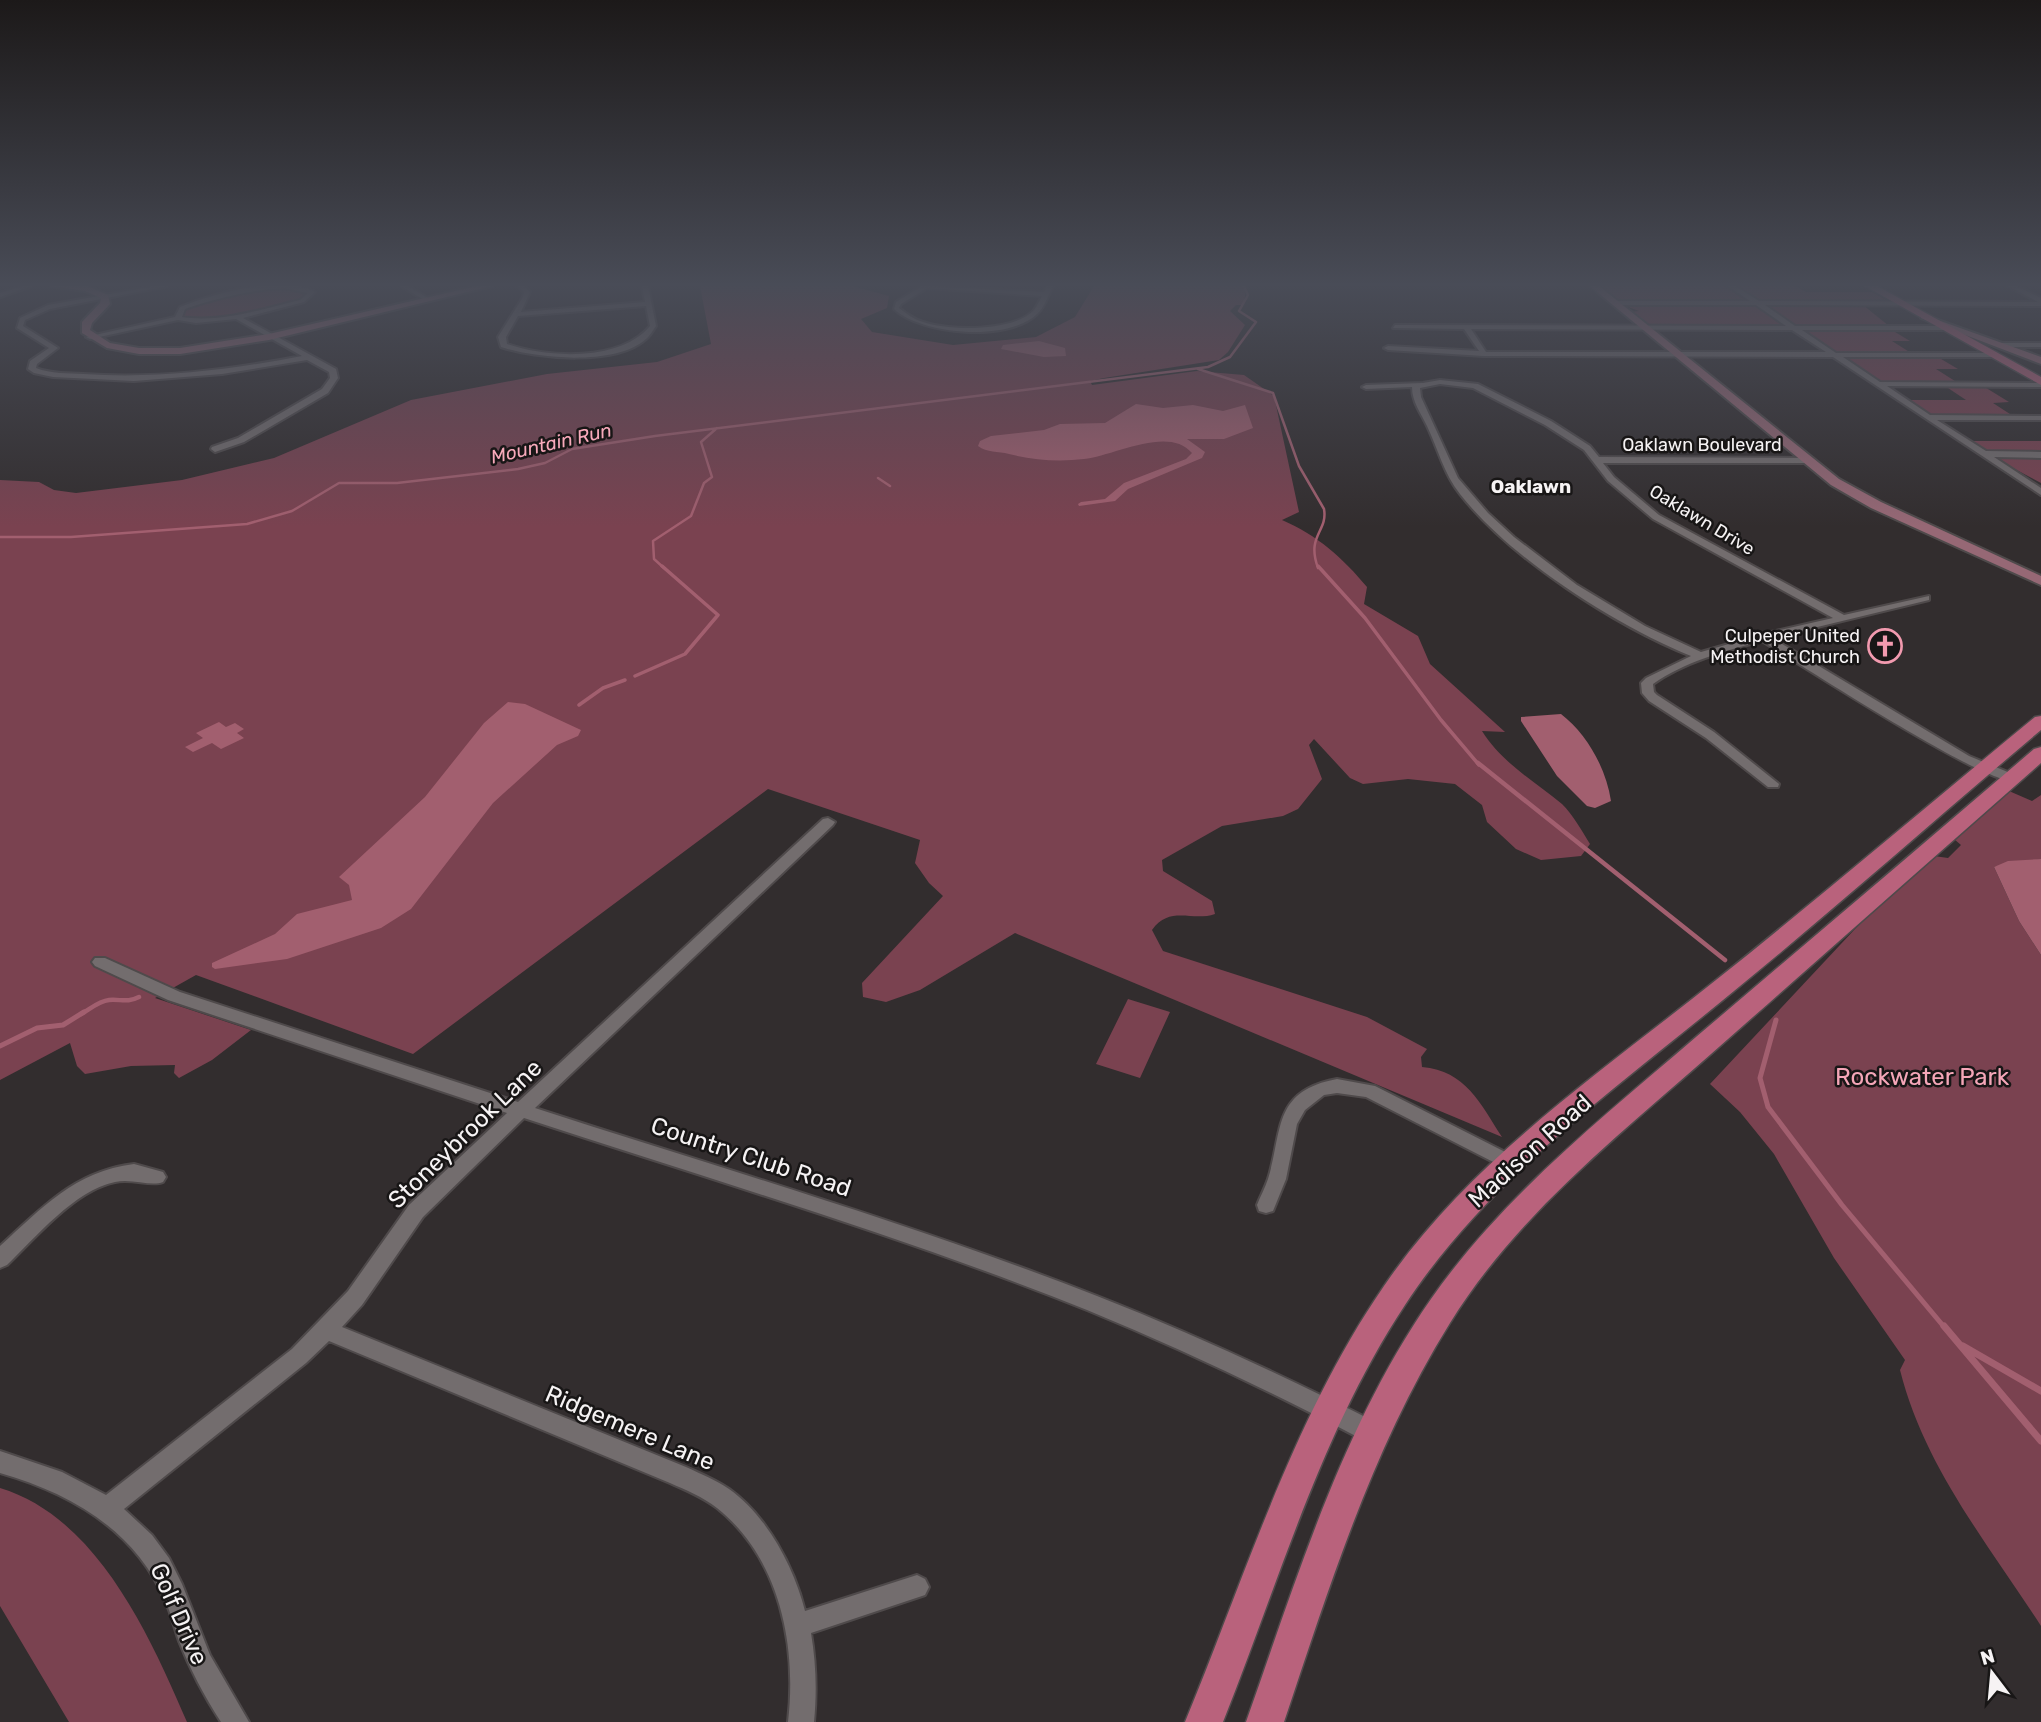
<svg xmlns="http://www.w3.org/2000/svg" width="2041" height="1722" viewBox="0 0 2041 1722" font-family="Rubik,sans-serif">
<rect width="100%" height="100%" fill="#322d2e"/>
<path fill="#7a4250" d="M283,286L312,292L302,301L213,321L178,318L182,308L222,296Z
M700,286H852L889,296L887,308L861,319L872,332L953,345L1036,337L1075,317L1094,286H1246L1244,305H1236L1230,311L1245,325L1228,352L1219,360L1104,378L1090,381L1092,385L1197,371L1244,375L1274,396L1299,512L1282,520C1317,535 1343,558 1367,587L1364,604L1418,636L1430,664L1505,732L1482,731C1502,763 1534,781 1562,804C1573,815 1582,831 1590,844L1581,856L1541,860L1516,849L1487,822L1482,805L1455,784L1408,779L1363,784L1350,778L1314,739L1309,745L1322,779L1298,809L1283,816L1222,826L1162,860L1163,871L1212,901L1215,914C1192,922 1170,905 1152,930L1163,951L1367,1017L1427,1049L1421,1057L1422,1067C1466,1071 1480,1103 1502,1137L1015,933L920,990L886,1002L863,997L862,983L943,896L929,883L915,863L920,840L768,789L413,1054L196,975L155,998L251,1030L212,1060L179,1078L174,1073L175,1065L131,1066L85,1074L77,1066L70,1043L0,1080V480L39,482L54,490L76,493L182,480L274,458L411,400L547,374L657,362L711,344Z
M1599,286H1724L1748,302H1620Z
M1735,286H1795L1806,292H1872L1890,302L1760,299V303Z
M1634,304L1644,307L1641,304H1752L1784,326L1647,325L1631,312L1639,311L1623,305Z
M1764,305H1863L1889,326H1795Z
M1799,329H1890L1910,341H1892L1911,353H1835Z
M1837,355L1936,356L1958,369H1936L1958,383L1878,382Z
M1945,386H1983L2009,402L1993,403L2013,416H1928L1904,400H1966Z
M1965,441H2041V453H1983Z
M2041,457V483L1994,458Z
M2009,791L2032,801L2041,795V859L1994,867L2019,921L2041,955V1626C1988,1544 1924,1466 1900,1370L1905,1360L1834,1258L1774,1154L1740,1112L1710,1084L1869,914L1934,856L1948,858L1961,845L1954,839Z
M1128,999L1170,1012L1140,1078L1096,1064Z
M0,1488C97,1517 150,1636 187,1722H69L0,1606Z"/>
<path fill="#a25f6f" d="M1039,341L1065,348L1066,356L1044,357L1001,349L1003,345Z
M1136,404L1163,408L1193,405L1223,411L1245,405L1253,428L1224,439H1187L1205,452L1202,458L1128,489L1115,501L1079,506L1078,504L1081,502L1105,499L1124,483L1186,459L1192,453C1169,425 1113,456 1084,459C1058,462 1033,460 1009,454C998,451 987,453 978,446L980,441L991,436L1044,430L1060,424L1105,423Z
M508,702L525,704L581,730L578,736L557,745L493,803L411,909L381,928L287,959L215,969L212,967V963L275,934L297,914L352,900L349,885L339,877L425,797L484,723Z
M1561,714C1587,734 1606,768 1611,801L1595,808L1587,806L1557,776L1521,721V717Z
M219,722L226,727L235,723L244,729L237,733L244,738L221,749L212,743L193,752L185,747L203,738L196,733Z
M2041,859V955L2019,921L1994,867L2008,861Z"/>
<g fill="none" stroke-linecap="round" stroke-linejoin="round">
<path stroke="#a25f6f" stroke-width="2.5" d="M1198,369L1273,393L1299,466L1324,509C1328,532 1306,535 1318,568
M878,478L890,486
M0,537H71L247,524L292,511L339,483H397L518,469L545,463L572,449L655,436L1208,367L1230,357L1256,322L1239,311L1248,295L1244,286
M664,568L654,559L653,541L691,516L704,483L712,477L701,442L717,428"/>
<path stroke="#a25f6f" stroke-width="3.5" d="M1318,566L1365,618L1441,720L1479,765
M635,676L685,654L718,615L662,566
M579,705L603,688L625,680"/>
<path stroke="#a25f6f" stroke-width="4.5" d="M1478,763L1725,960
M81,1014C90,1009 99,1001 109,1000C121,999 127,1003 139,997"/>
<path stroke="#a25f6f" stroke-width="5" d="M1776,1020L1760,1078L1768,1107L1842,1205L1945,1328
M0,1046L37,1028L63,1025L84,1012"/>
<path stroke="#a25f6f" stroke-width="7" d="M1944,1326L2041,1441
M1963,1346L2041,1391"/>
<g stroke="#4f4a4b" stroke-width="4">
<path id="street" d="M23,286H32L0,297V293Z
M155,286H168L50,309L25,320L23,326L58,348L37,364L36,368C51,374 68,373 83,374C157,379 229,370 302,356L236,319L196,323L178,320L90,339L86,337L175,317L180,307C213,294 283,273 315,292L304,302L243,318L336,369L338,378L328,393L244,442L215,452L211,449L212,447L238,438L322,389L330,378L329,372L307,360L222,374L134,381L53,377L34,373L28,369L30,361L49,348L17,328L20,318L48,305ZM284,288L308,293L300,300C262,309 221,323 182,317L185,309C217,298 250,290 284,288Z
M401,286H408L431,300L426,301Z
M517,286H524L530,292L521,312L645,302L642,286H648L656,326C653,330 650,336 646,339C616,366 537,359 501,347L498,337L523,297L524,292ZM646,306L650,326C620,362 547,358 507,344L506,337L518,316Z
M922,286L1044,292L1047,286H1053C1048,295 1045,307 1037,314C1008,342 922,335 894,309L896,302ZM927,288L1042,296C1040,300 1037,306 1034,310C1014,332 948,331 923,322C913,319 907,314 899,308L901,304Z
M1728,286H1735L1759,301L2038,302L2008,286H2016L2041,298V306L1765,305L1795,326H1945L1948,328L1945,330H1802L1836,353H1994L1998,355L1994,357H1843L1880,382L2041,383V387L1887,386L1930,415L2041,416V420H1937L1986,451L2041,452V458L1994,457L2041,488V495L1833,357L1484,356L1388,350L1384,348L1388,346L1479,351L1464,329L1393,328L1395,325L1786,326L1756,305H1615L1612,303L1615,301H1750ZM1471,329L1792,330L1826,352H1486Z
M2002,343H2041V347H1999Z
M1440,380L1478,384L1551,421L1590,446L1599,457L1809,458L1810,460L1806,463H1603L1614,477L1659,515L1844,615L1929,596V600L1772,638L1969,756L2015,775L2016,778L2015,781C1987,786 1798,663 1762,641C1725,651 1684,662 1653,684L1654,692L1657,695L1714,732L1779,784L1778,787H1768L1706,738L1649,701L1642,693L1641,683L1646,678L1691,656C1616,626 1510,558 1460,494C1444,474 1438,449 1427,426C1421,413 1412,402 1412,387L1366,389L1362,387L1366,385L1423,383ZM1440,384L1473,388L1545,425L1584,450L1608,481L1653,519L1833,618L1767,633L1701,652L1645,626L1577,585L1514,537L1488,513L1458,478L1421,397L1420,388Z
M828,818L835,822L833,825L535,1108C723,1169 913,1224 1097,1296C1194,1334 1288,1378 1381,1425L1384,1433L1381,1441L1373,1444L1365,1441C1274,1393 1182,1349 1087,1310C903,1236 712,1180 524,1118L423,1217L362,1305L342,1327L686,1467C701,1474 716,1480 729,1489C767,1516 794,1567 805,1611L917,1575L925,1579L929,1587L925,1595L811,1633C816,1663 817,1691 814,1722H788C797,1646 780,1558 717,1508C703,1497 686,1490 670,1483L329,1341L306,1363L124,1509L152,1535L169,1558L182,1584L210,1655L249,1722H221C204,1696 190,1669 179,1641C174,1627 171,1613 165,1600C135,1530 70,1493 0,1473V1451L62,1472L106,1495L292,1349L348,1291L409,1205L507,1113L168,1000L95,966L92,962L95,958H105L180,992L518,1102L823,819Z
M1337,1079L1375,1086L1519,1159L1522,1164L1519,1169L1513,1172L1507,1169L1366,1097L1337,1093L1324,1095L1305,1110L1297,1124L1286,1179L1273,1211L1266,1213L1259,1211L1257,1205C1260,1197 1265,1188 1268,1179C1283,1131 1272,1091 1337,1079Z
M134,1164L163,1172L166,1177L163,1182C151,1187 132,1178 115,1182C75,1190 35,1238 7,1265L0,1268V1246C42,1208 75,1171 134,1164Z"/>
</g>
<g stroke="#4f4a4b" stroke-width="4">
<path id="secondary" d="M51,286H87L108,295L110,304L92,323L90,330L110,343L139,348H180L269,334L477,286H492L269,340L180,354H139L107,348L82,333V322L100,303L101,298L85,291Z
M1590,286H1599L1839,479L1881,502L2041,576V585L1871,508L1831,485Z
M1921,314L2041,357V364L1921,318Z"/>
</g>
<g stroke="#4f4a4b" stroke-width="3">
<path id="primary" d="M1865,286H1877L2041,377V385Z
M2041,716V730C1938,817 1838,906 1734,991C1618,1087 1488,1178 1405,1305C1321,1432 1279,1582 1223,1722H1185C1246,1575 1293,1418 1384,1286C1469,1161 1600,1073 1716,980C1824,894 1928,805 2035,717Z
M2041,747V763C1931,860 1821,957 1711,1054C1618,1136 1516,1216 1450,1323C1373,1446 1330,1585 1284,1722H1246C1297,1578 1343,1425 1431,1299C1503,1196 1602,1118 1696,1037C1809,941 1922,845 2034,749Z"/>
</g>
<use href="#street" fill="#736d6e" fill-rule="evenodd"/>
<use href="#secondary" fill="#966875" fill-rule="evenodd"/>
<use href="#primary" fill="#b9627c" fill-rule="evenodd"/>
</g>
<linearGradient id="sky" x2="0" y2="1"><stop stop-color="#1c1919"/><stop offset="0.54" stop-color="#494c57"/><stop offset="1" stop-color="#494c57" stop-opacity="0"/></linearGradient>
<rect width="2041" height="527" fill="url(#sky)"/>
<defs>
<g id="church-ring" transform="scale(1.75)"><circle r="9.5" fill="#181616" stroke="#f29aaf" stroke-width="1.5"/><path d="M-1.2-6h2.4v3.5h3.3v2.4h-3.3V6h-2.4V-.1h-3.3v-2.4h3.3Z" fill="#f29aaf"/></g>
</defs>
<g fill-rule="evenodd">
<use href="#church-ring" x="1885" y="646"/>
</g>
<g text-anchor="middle" stroke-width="5" stroke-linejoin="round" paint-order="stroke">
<g font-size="18" fill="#f6f3f4" stroke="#181616">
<text x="1702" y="451">Oaklawn Boulevard</text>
<text transform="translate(1702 520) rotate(31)" y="6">Oaklawn Drive</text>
</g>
<g font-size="18" fill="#f6f3f4" stroke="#181616" text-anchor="end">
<text x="1860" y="642">Culpeper United<tspan x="1860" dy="21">Methodist Church</tspan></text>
</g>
<g font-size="19" font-style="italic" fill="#f7a9ba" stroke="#181616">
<text transform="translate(551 443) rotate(-13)" y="7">Mountain Run</text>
</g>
<g font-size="19" font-weight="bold" fill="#f6f3f4" stroke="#181616">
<text x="1531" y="493">Oaklawn</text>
</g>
<g font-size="24" fill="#f5a6b8" stroke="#181616">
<text x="1922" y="1085">Rockwater Park</text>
</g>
<g font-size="24" fill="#f6f3f4" stroke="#181616">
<text transform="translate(465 1134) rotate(-44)" y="8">Stoneybrook Lane</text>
<text transform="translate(1530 1151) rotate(-42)" y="8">Madison Road</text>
<text transform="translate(751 1157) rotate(18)" y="8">Country Club Road</text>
<text transform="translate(630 1428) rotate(23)" y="8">Ridgemere Lane</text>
<text transform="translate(179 1614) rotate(66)" y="8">Golf Drive</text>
</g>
</g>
<g transform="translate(1992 1673) rotate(344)" stroke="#181616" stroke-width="5" paint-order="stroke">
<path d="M0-5L12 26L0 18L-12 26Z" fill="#f6f3f4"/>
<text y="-10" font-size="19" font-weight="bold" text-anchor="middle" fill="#f6f3f4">N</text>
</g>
</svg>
